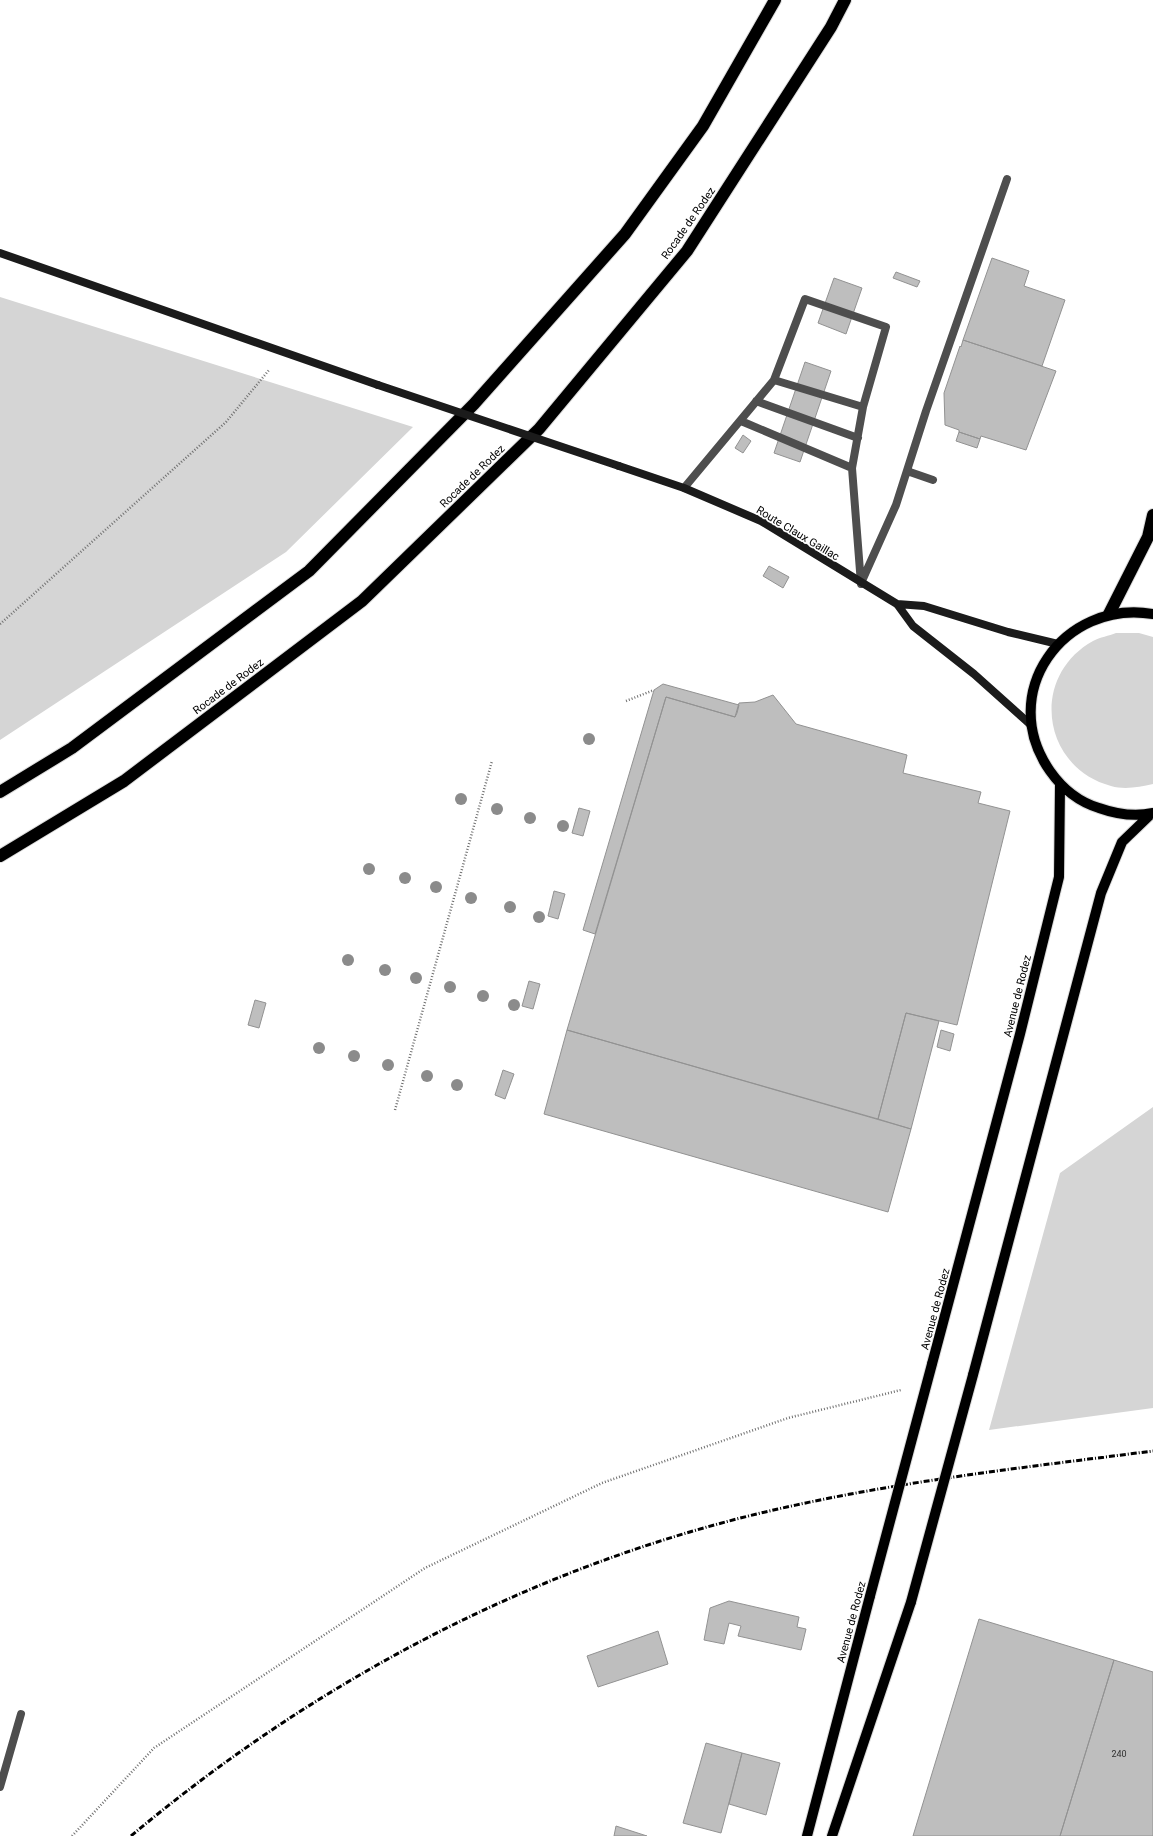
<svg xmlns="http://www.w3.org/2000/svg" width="1153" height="1836" viewBox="0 0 1153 1836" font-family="Roboto,sans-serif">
<rect width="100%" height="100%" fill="#fff"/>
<path fill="#d5d5d5" d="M0,297L413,427L286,552L0,740Z
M1116,633H1139L1153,637V784C1139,787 1125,790 1111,786C1041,767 1030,676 1093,641C1100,637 1109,636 1116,633Z
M1153,1107V1408L989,1430L1060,1173Z"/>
<path fill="#bebebe" stroke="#929292" d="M992,258L1029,271L1024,286L1065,300L1042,366L963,340Z
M896,272L920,281L917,287L893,278Z
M834,278L862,288L846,334L818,323Z
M963,340L1056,371L1026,450L981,436L980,439L959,432V430L945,425L944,393L960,346L961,347Z
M805,362L831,371L800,462L774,453Z
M959,432L980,439L977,448L956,441Z
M743,435L751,441L743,453L735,448Z
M769,566L789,577L783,588L763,576Z
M663,684L739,705L737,713L735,717L666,697L595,934L583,930L654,690Z
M773,695L796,724L907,755L903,773L981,792L978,803L1010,811L957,1025L906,1013L878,1119L567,1030L666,697L735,717L739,703L755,702Z
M579,808L590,811L583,836L572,833Z
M554,891L565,894L558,919L548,916Z
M529,981L540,984L533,1009L522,1006Z
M255,1000L266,1003L259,1028L248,1025Z
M906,1013L939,1021L911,1129L878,1119Z
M567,1030L911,1129L888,1212L544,1114Z
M941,1030L954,1034L950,1051L937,1047Z
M503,1070L514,1074L505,1099L495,1095Z
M729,1601L799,1617L797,1627L806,1629L801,1650L738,1636L741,1626L729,1623L724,1644L704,1640L710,1608Z
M979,1619L1114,1660L1060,1836H913Z
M658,1631L668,1664L598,1687L587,1656Z
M1114,1660L1153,1672V1836H1060Z
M706,1743L742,1753L721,1833L683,1823Z
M742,1753L780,1763L766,1815L729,1804Z
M616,1826L647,1836H614Z"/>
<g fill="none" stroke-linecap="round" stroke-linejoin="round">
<g stroke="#dbdbdb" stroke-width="12">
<path id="primary" d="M1153,614C1063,599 996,694 1050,771C1062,788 1079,802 1099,808C1116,814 1135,817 1153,813
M932,1364L1020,1034L1059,877L1060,785
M973,1375L1101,893L1122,842L1151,814
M807,1836L870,1596
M832,1836L911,1602"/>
</g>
<g stroke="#dbdbdb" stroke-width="14">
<path id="highway" d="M1109,614L1148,537L1153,515
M0,792L72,748L309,571L474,404L625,234L703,126L775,0
M0,856L124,781L362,601L539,429L687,251L831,27L845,0"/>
</g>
<path stroke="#707070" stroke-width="2.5" stroke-dasharray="1 2" stroke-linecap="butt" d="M0,624L226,422L269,370
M626,701L654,690
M395,1110L492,761
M72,1836L154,1748L425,1568L602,1483L788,1418L901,1390"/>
<path stroke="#4e4e4e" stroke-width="8" d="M774,380L805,299L886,327L863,407L852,468L861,584
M756,401L858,438
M741,421L852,468
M907,471L933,480
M684,488L774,380L863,407
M861,583L896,505L926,411L1007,179
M0,1787L21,1714"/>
<path stroke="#1b1b1b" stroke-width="8" d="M0,253L378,385
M619,466L684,488L761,521L897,604L913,626L974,674L1031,725
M897,604L924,606L1008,632L1058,644"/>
<use href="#primary" stroke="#000" stroke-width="10"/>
<use href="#highway" stroke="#000" stroke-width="12"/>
<path stroke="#000" stroke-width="3" stroke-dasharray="6 2 1 2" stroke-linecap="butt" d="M131,1836C318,1679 539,1563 778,1509C901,1481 1027,1467 1153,1451"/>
<g stroke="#dbdbdb" stroke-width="12" stroke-linecap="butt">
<path id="primary-bridge" d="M870,1596L932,1364
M911,1602L973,1375"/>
</g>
<path stroke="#1b1b1b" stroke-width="8" d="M378,385L619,466"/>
<use href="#primary-bridge" stroke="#000" stroke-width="10"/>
</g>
<g fill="#8b8b8b">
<circle cx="589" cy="739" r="6"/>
<circle cx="461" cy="799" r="6"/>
<circle cx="497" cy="809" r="6"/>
<circle cx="530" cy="818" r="6"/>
<circle cx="563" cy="826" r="6"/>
<circle cx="369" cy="869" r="6"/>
<circle cx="405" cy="878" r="6"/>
<circle cx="436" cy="887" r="6"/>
<circle cx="471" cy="898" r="6"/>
<circle cx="510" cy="907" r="6"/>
<circle cx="539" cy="917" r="6"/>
<circle cx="348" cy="960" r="6"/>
<circle cx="385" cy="970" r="6"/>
<circle cx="416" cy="978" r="6"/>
<circle cx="450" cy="987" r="6"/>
<circle cx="483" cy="996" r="6"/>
<circle cx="514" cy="1005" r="6"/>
<circle cx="319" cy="1048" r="6"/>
<circle cx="354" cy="1056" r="6"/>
<circle cx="388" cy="1065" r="6"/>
<circle cx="427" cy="1076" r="6"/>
<circle cx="457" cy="1085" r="6"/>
</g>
<g text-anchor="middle" stroke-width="3.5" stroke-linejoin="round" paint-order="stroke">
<g font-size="9" fill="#303030">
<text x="1119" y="1757">240</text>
</g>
<g font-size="11" fill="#000" stroke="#fff">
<text transform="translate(688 223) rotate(-55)" y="4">Rocade de Rodez</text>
<text transform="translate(472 476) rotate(-44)" y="4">Rocade de Rodez</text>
<text transform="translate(798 533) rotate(31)" y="4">Route Claux Gaillac</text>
<text transform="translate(228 686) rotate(-37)" y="4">Rocade de Rodez</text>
<text transform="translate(1017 996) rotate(-76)" y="4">Avenue de Rodez</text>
<text transform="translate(935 1309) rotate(-75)" y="4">Avenue de Rodez</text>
<text transform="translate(851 1622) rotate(-75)" y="4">Avenue de Rodez</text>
</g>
</g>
</svg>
